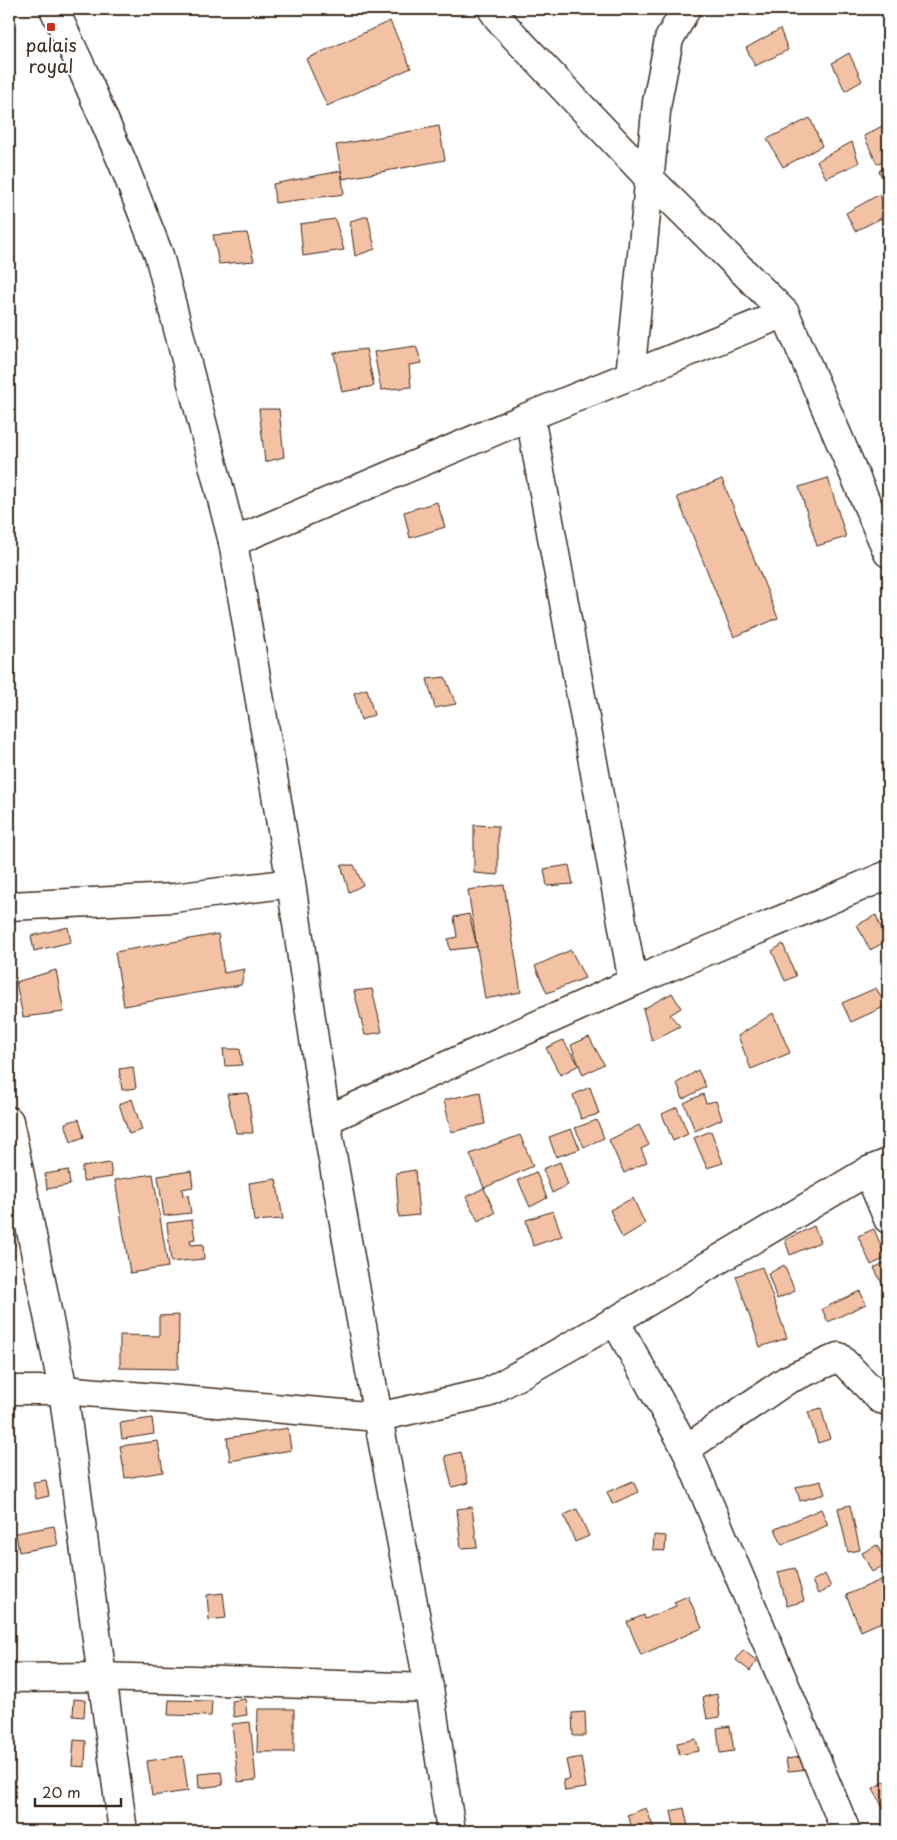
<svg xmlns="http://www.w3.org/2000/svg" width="897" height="1840" viewBox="0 0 897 1840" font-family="'Playpen Sans',sans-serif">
<rect width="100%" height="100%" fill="#fff"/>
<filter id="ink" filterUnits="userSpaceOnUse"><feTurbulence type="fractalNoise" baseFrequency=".02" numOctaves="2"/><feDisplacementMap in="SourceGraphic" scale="10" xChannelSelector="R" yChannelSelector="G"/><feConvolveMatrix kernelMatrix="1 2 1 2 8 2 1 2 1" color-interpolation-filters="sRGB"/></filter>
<g filter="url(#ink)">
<path fill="#f3c1a3" stroke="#3b2a1e" d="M390,21L411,68L327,106L306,59Z
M780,29L788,50L755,66L746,48Z
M849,53L862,81L845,91L832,63Z
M810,118L822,146L783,167L767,139Z
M439,126L445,160L343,179L336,145Z
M882,126L888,142V158L877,164L864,136Z
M852,142L859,163L826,178L817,161Z
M888,165V190L879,171Z
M341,171L344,194L275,203L273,184Z
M880,194L888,215L855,231L846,213Z
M368,216L375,249L355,256L350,221Z
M335,219L344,250L303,256L300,224Z
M247,233L254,261L219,264L213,235Z
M416,346L422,363L409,365L411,387L381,390L374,352Z
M366,349L374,386L342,392L334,353Z
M259,409H279L284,457L265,462Z
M828,478L846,537L817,546L799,487Z
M722,479L778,618L734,637L677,497Z
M437,502L445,527L410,538L404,512Z
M445,677L456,704L435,708L427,679Z
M367,689L374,715L361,720L354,693Z
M474,825L498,826V875L474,873Z
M341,865H354L363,885L349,892Z
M569,865L573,884L547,886L544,869Z
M504,885L521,992L485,999L468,890Z
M469,914L477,947L450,950L448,939L457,937L454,917Z
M876,915L887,941L870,950L857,925Z
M68,927L71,942L34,951L31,936Z
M218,934L224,973L245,969L241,985L124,1006L115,952Z
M783,944L796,976L785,981L772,951Z
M571,950L585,978L547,993L535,966Z
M56,970L64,1012L23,1017L16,982Z
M876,988L886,1006L851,1022L842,1003Z
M372,989L382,1032L365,1035L354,991Z
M672,993L681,1008L670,1015L680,1026L652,1041L643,1009Z
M773,1013L790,1053L751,1069L738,1036Z
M589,1037L604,1064L583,1075L571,1045Z
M563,1040L579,1065L560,1075L546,1048Z
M223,1049H240L242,1065L225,1066Z
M133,1067L136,1088L122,1090L119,1069Z
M698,1070L706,1087L683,1099L677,1083Z
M590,1087L599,1114L581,1119L573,1095Z
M480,1092L485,1124L451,1132L444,1100Z
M248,1093L253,1133H236L227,1094Z
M703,1094L706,1103L716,1101L722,1119L695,1131L684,1103Z
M132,1099L142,1130L129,1134L119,1104Z
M677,1107L688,1134L673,1141L662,1114Z
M79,1119L84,1137L71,1142L65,1123Z
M597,1120L604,1138L584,1147L575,1128Z
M639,1125L649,1145L641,1149L647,1162L624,1173L609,1140Z
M571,1129L580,1149L556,1157L549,1137Z
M711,1131L723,1163L707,1168L694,1138Z
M520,1135L533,1166L484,1188L470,1154Z
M560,1162L568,1185L552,1193L543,1169Z
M110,1163L112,1177L83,1181L82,1167Z
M68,1170L70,1185L47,1189L45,1174Z
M415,1170L419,1215L399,1217L396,1173Z
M191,1171L193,1187L182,1189L183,1196L188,1195L191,1213L164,1216L158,1176Z
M536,1172L547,1198L530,1207L518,1180Z
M153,1174L168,1267L130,1273L115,1180Z
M276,1179L283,1219L254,1221L249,1183Z
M484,1188L495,1213L478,1221L466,1197Z
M633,1198L645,1224L622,1238L610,1210Z
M553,1211L562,1236L533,1246L526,1220Z
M192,1220L195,1239L190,1240L191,1245L203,1244L204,1259L171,1262L167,1223Z
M814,1226L820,1242L790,1255L785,1240Z
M874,1229L886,1258L871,1265L858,1236Z
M888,1261V1292L887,1293L874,1268Z
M784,1265L795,1291L777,1299L768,1274Z
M762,1267L787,1338L760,1347L736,1276Z
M860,1291L866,1304L828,1322L822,1309Z
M179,1315L178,1369L120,1368V1335L159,1336V1316Z
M821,1408L830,1439L818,1443L808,1412Z
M9,1418H12L11,1525H9Z
M152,1418L154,1434L122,1439L120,1423Z
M288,1428L291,1450L230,1461L227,1438Z
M158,1441L163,1472L125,1478L120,1446Z
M461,1452L468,1483L452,1487L445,1456Z
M46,1480L49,1496L36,1499L33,1482Z
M633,1481L638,1492L612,1504L607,1492Z
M821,1481L825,1494L800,1501L796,1487Z
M850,1505L860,1550L848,1552L838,1508Z
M472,1507L477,1547L461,1548L457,1509Z
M577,1509L589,1536L575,1542L564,1515Z
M821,1509L828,1525L782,1545L775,1529Z
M54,1526L58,1545L19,1552L16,1533Z
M654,1535L666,1536L665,1551L653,1550Z
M877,1545L886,1564L872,1572L862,1553Z
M795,1568L804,1601L787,1606L778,1572Z
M825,1574L831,1587L818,1594L812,1581Z
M888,1577V1619L861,1631L846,1595Z
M223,1593L226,1618L209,1620L207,1595Z
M688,1596L702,1628L641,1655L627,1622L644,1615L645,1619L676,1606L674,1602Z
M743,1650L757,1661L750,1671L736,1660Z
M717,1694L720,1717L707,1719L703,1697Z
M74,1699L85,1700L84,1717L73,1716Z
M245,1699L247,1715L234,1717L232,1701Z
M169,1700L212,1701L211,1716L168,1715Z
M258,1709H294V1752H257Z
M585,1712L586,1736H573L572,1713Z
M250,1722L256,1780L238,1782L232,1724Z
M730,1726L734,1751L720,1753L717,1728Z
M696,1739L699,1751L679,1755L677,1743Z
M74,1740L86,1741L85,1767L72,1766Z
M183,1756L188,1791L152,1796L147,1761Z
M808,1756L809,1769L788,1771L786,1759Z
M581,1757L586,1788L565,1791L563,1780L570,1779L566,1760Z
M221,1772L223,1785L199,1788L198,1774Z
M888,1780V1806L883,1808L873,1788Z
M646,1808L655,1831H634L627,1815Z
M684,1808L689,1831H675L671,1811Z"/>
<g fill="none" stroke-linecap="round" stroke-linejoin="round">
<g stroke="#3b2a1e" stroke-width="31">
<path id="minor" d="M492,9L501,22L650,179L785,313L888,553
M630,376L657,102L669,39L686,9
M530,416L633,982
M233,542L530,416L785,313
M9,906L174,898L291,883
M326,1120L633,982L888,875
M9,1121L63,1390L123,1831
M868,1171L888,1219
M615,1321L686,1449L846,1831
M9,1390H63L378,1417L487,1393L615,1321L868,1171L888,1163
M686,1449L787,1380L839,1357L880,1399L888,1401
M9,1678L102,1677L429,1688"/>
</g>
<g stroke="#3b2a1e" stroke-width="31">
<path id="tertiary" d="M54,9L83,71L124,166L159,255L233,542L291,883L326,1120L378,1417L429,1688L451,1831"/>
</g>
<use href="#minor" stroke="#fff" stroke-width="28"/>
<use href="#tertiary" stroke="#fff" stroke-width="28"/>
</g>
</g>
<rect fill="#c8321e" stroke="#fff" stroke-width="2" x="46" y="22" width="10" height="10" rx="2.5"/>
<g text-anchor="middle" stroke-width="4" stroke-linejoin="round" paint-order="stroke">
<g font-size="18" fill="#3b2a1e" stroke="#fff">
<text x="51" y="52">palais<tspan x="51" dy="21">royal</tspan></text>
</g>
</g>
<rect width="897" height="1840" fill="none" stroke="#fff" stroke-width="30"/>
<rect x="15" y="15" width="867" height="1810" fill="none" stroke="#3b2a1e" stroke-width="2" filter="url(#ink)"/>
<path d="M35 1798v8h86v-8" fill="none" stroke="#3b2a1e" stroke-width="2.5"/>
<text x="42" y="1798" font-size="15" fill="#3b2a1e" stroke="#ffffff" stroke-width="4" paint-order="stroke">20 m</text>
</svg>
